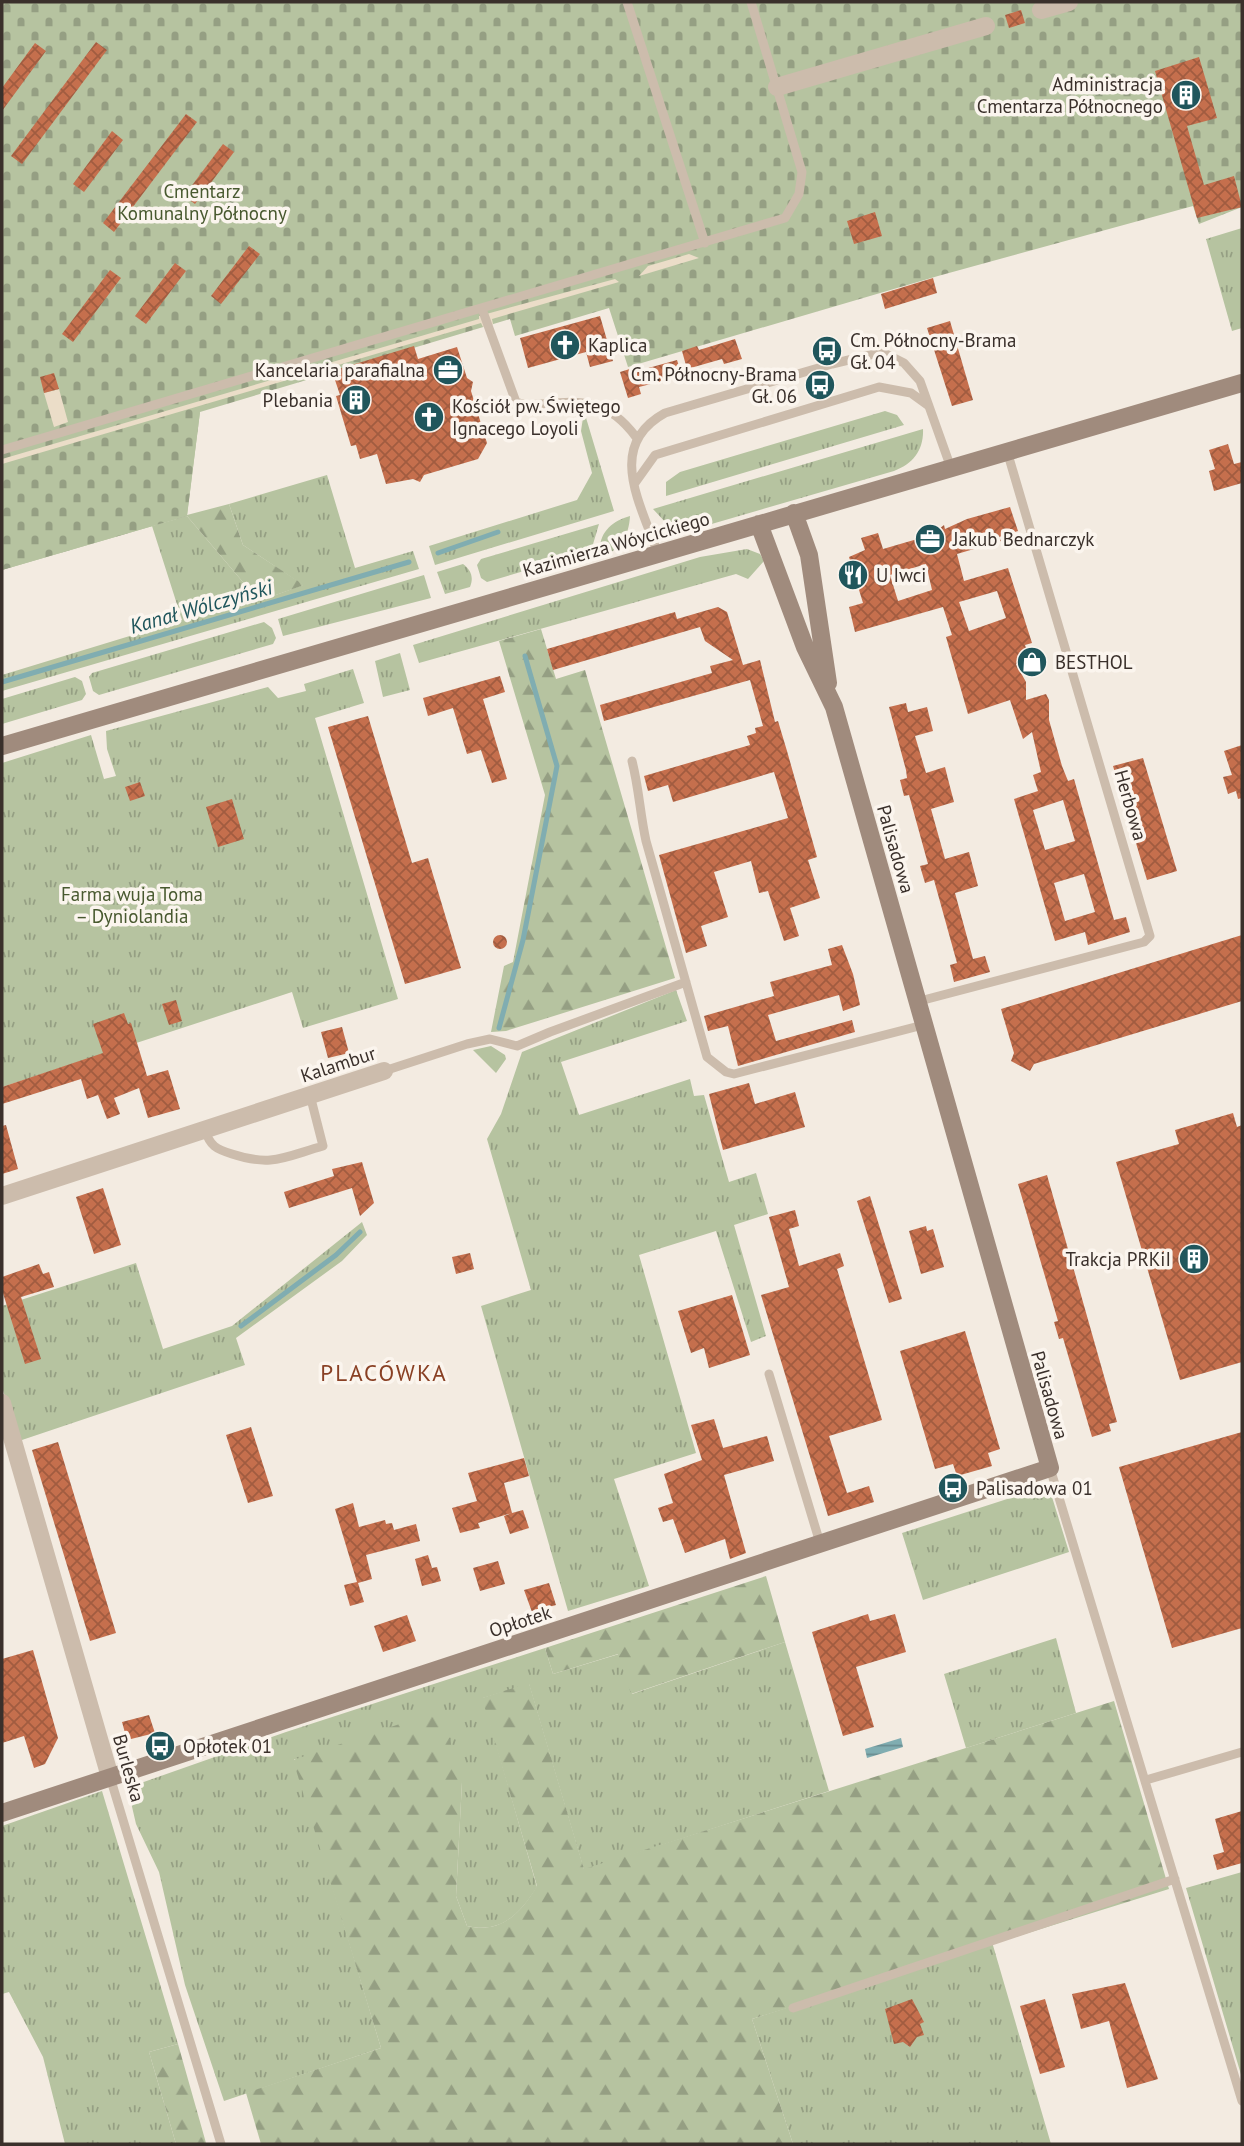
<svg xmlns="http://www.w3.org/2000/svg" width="1244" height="2146" viewBox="0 0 1244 2146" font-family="'PT Sans',sans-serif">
<defs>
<pattern id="grass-tufts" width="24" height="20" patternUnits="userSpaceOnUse" patternTransform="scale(1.75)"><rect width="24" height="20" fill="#b6c3a0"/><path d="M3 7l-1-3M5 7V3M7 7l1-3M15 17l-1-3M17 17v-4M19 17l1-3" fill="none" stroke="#959f83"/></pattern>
<pattern id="forest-firs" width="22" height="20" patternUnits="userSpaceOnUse" patternTransform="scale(1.75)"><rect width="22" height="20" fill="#b6c3a0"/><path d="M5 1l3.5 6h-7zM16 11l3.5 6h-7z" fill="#959f83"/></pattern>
<pattern id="cemetery-stones" width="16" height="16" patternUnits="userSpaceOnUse" patternTransform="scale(1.75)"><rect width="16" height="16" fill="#b6c3a0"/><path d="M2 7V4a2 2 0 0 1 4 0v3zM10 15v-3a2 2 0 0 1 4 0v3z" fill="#959f83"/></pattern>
<pattern id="water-rules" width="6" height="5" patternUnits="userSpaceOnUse" patternTransform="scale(1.75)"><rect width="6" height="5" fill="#80adb1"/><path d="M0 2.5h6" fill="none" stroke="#6a8d90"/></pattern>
<pattern id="building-cross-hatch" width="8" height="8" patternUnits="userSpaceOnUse" patternTransform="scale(1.75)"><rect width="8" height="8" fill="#c56f4d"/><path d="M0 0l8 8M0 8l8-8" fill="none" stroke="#a15c40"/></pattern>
</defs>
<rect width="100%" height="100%" fill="#f3ebe1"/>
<path fill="url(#grass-tufts)" d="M1242,228V328L1232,331L1206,239Z
M584,411L614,511L435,565L429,546L577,500L592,473L581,431Z
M885,411L897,415L904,425L666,496V482L680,472Z
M923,429C924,450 913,464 894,471L691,530L667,524L653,509Z
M327,475L355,568L413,551L419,569L2,691V675L182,620L152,526L187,516L259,601L303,585L243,545L229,504Z
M630,516C629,535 621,550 601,557C596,535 611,521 630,516Z
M599,524L591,551L487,582L481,578L477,565L481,559Z
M747,549L760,554L764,561L748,579L736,574L419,663L413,645L700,557Z
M463,564C471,570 474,577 470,587L445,594L437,572Z
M424,575L431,598L283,636L278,619Z
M264,622L272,628L276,638L273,644L99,695L93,691L89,677L92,673Z
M400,653L410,690L383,697L375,661Z
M353,669L364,703L315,718L398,999L303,1028L292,992L2,1087V763L91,735L104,779L116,776L107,749L106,731L268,687L278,698L306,691L304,684Z
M75,677L82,681L86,694L82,700L2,724V699Z
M676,990L687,1021L561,1062L579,1115L690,1079L694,1096L704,1095L729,1182L756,1173L768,1214L734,1225L766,1336L751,1342L716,1231L639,1255L696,1453L614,1479L649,1586L568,1611L481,1306L531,1290L487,1139L501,1114L522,1052Z
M491,1046L505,1055L506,1059L496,1073L473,1050Z
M362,1222L367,1235L342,1261L236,1338L245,1365L19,1441L2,1387V1306L136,1263L163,1349L232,1326Z
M1041,1488L1052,1497L1069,1552L923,1600L902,1533Z
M1056,1638L1076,1713L966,1748L944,1674Z
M785,1642L829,1791L584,1870L529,1684L483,1698L537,1887C520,1914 501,1934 467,1926L456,1896L462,1782L294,1759L381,2048L224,2101L185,1985L159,1872L136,1824L130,1798L138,1784L286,1732L545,1648L553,1674L619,1654L632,1694Z
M102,1791L178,2044L149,2052L176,2144H65L43,2057L9,1992L2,1994V1826Z
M1242,1872V2078L1186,1888Z
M992,1942L1051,2144H793L752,2019Z"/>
<path fill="url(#forest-firs)" d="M200,412L187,515L229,504L243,545L304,585L259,601L187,516L2,570Z
M541,629L556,679L585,670L675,978L506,1031L491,1032L504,966L513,962L545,795L499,641Z
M766,1576L785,1642L631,1694L618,1654L553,1674L545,1648Z
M529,1683L584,1869L1114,1701L1169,1889L752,2019L793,2144H261L246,2093L381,2048L293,1760L441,1710L462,1782L456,1896L467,1926C501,1934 520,1914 537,1886L482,1698Z
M178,2044L206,2143L202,2144H176L149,2052Z"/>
<path fill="url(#cemetery-stones)" d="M2,2H1242V207L1199,224L1193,206L938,276L628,367L609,308L515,336L510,319L200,412L187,516L2,570Z"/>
<path fill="#ebddc8" d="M689,254L699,258L639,276L648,266Z
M615,279L619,282L492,319L493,324L483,327L481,323L2,464V459L479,319V316Z
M59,389L68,422L54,427L44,393Z"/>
<path fill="url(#water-rules)" d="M901,1738L903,1747L867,1758L865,1749Z"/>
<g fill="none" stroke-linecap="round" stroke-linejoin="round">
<path stroke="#80adb1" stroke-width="5" d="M438,553L498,532
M2,682L409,562
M499,1028L523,940L557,766L525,656
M241,1326L336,1255L360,1232"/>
</g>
<path fill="url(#building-cross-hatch)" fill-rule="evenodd" d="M1021,10L1025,23L1009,28L1005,15Z
M96,42L107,50L22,164L11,156Z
M35,43L46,51L2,111V88Z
M1199,57L1217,118L1187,126L1204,185L1234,176L1242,207L1197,218L1155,71Z
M186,114L197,122L114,232L103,223Z
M112,131L123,140L84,192L73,184Z
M223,144L234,152L195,204L184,196Z
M875,212L882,236L854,244L847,221Z
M249,246L260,254L221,304L211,296Z
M175,263L186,271L146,324L135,316Z
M110,270L121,278L73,342L62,334Z
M933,278L937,293L885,309L881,294Z
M600,316L613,361L590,367L586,352L528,368L520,338Z
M950,321L973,400L952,406L927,328Z
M735,339L742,359L724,364L722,359L687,369L682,351L697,346L699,350Z
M414,346L418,359L457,347L467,378L473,382L471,391L487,443L478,459L424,475L420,482L413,479L386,484L377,454L360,459L356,445L351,446L336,396L340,395L332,371Z
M677,360L682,376L639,387L641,394L628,398L620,372L633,368L634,372Z
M54,373L59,389L44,393L40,377Z
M1228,444L1234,464L1242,462V483L1214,491L1209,471L1215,469L1209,450Z
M1010,507L1018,531L999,537L1001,541L957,554L964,581L1008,568L1032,643L1025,645L1030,659L1016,664L1026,682V700L1046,694L1049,700V720L1062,766L1068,781L1074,779L1114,920L1126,917L1130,932L1088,945L1085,932L1055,941L1014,799L1038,791L1033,775L1041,772L1032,732L1023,739L1010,700L968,714L946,637L952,635L943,607L855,632L849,607L863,603L849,557L865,550L861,538L878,533L883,549L931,535L944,525L945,529L967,519ZM926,564L932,590L898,601L890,575ZM997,591L1006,618L969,631L959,602ZM1063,800L1075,841L1045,850L1033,810ZM1084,874L1095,912L1065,921L1054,883Z
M718,607L727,612L743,665L760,660L775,722L778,721L787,751L817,857L808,860L820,898L790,908L799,936L784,941L768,891L759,893L751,861L714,872L728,917L701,926L707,946L686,953L659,855L788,818L774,772L673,802L668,785L648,791L644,776L750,745L747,736L756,733L755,728L763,726L750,680L604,721L600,705L712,673L710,666L733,660L705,641L700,627L553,670L547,649L675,612L677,619Z
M500,676L505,692L483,699L507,779L492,783L481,750L467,754L453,708L428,716L423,698Z
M906,703L908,712L927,707L933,731L915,736L926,773L945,767L949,783L954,802L931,809L945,859L969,852L978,886L955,893L973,959L985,956L990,972L954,982L950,965L957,963L934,880L925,883L920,866L928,864L909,795L904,796L900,780L907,778L906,770L889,707Z
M368,716L412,863L428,858L461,968L405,984L328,727Z
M1242,745V798L1238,799L1236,791L1228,794L1223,777L1232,775L1224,751Z
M1143,758L1177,871L1147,880L1113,766Z
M140,782L145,796L130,801L125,787Z
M232,799L244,839L218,847L206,807Z
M493 942a7 7 0 1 1 14 0a7 7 0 1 1-14 0Z
M1242,935V1001L1034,1064L1030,1071L1011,1061L1014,1053L1001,1009Z
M842,945L853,974L860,1005L843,1011L839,995L768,1015L776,1041L852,1020L855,1032L738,1066L728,1026L708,1031L704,1016L774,996L770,982L832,965L828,949Z
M176,1000L182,1021L169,1025L162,1004Z
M124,1013L128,1024L131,1023L147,1076L168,1070L180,1109L148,1118L139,1088L114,1098L120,1114L107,1119L98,1095L87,1099L81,1079L2,1104V1087L103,1053L93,1024Z
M342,1027L349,1053L328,1058L321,1032Z
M749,1083L755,1104L795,1092L805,1127L723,1150L709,1094Z
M1233,1113L1237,1127L1242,1125V1362L1180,1380L1116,1162L1179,1144L1175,1130Z
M6,1125L18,1169L2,1174V1126Z
M362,1162L374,1203L360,1216L352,1188L289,1208L284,1192L334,1176L332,1169Z
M1047,1175L1117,1422L1109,1424L1111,1431L1092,1437L1063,1338L1059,1339L1054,1322L1058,1321L1018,1184Z
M103,1188L121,1245L94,1254L76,1197Z
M870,1196L902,1299L889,1303L857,1201Z
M795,1210L799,1226L789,1229L799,1266L840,1253L844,1266L837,1269L882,1420L829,1436L847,1493L869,1486L874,1502L828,1516L761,1295L789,1287L769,1217Z
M926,1226L927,1231L933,1229L944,1267L921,1274L909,1231Z
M470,1253L474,1269L456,1274L452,1257Z
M39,1264L43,1274L49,1272L54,1287L21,1297L41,1359L25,1364L2,1290V1277Z
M732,1295L750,1355L709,1368L704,1348L691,1353L678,1311Z
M965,1331L1000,1449L988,1453L992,1466L957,1476L953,1464L935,1469L900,1351Z
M714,1419L723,1448L767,1436L774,1461L724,1475L746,1553L730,1559L725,1539L685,1553L673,1519L663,1522L658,1508L673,1503L664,1474L702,1460L691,1425Z
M251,1427L273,1496L248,1503L226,1435Z
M1242,1432V1628L1172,1648L1119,1467Z
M58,1442L116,1633L90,1641L32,1450Z
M524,1458L529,1476L504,1483L512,1513L523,1510L529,1528L510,1534L504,1516L512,1513L478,1523L480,1528L460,1533L452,1508L477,1501L468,1473Z
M353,1503L359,1527L385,1520L386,1524L392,1523L394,1530L416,1524L420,1541L366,1555L372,1579L358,1583L364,1602L350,1606L344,1585L357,1582L335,1509Z
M428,1555L432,1568L437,1567L441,1581L422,1586L415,1559Z
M498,1561L505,1584L480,1591L473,1568Z
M549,1583L556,1605L532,1612L524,1590Z
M868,1614L870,1621L895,1614L906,1652L856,1667L874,1727L843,1736L812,1632Z
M407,1615L416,1641L383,1652L374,1626Z
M33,1650L58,1738L45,1764L34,1768L24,1736L2,1743V1659Z
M149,1715L155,1733L127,1740L122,1722Z
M1242,1811V1863L1217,1870L1213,1855L1224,1852L1215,1819Z
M1125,1983L1158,2079L1127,2088L1109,2021L1081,2029L1072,1994Z
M912,1999L924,2022L920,2024L924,2035L917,2037L910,2047L903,2042L894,2044L885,2009Z
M1045,1999L1065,2067L1040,2074L1020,2006Z"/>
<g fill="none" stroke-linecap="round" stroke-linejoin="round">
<path stroke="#ccbcac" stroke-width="9" d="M627,2L705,243
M482,309L516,402L526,405C575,402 603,393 636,437
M2,450L785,218L799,194L802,172L751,2
M635,483L655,455L879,387L911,393L929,406
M658,554C641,504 605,446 665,413L832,364L882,352L904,363L920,381L951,468
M632,761C639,788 640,814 646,841L707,1057L726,1072L734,1074L923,1025
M916,1002L1144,942L1150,936L1007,451
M384,1071L467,1044L490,1039L517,1046L550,1032L686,982
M205,1130C210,1146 216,1149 232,1154C272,1167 284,1157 323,1146L310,1095
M769,1374L820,1543
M1050,1468L1242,2101
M110,1777L221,2144
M1146,1780L1242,1752
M793,2008L1175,1879"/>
<path stroke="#ccbcac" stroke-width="18" d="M1041,10L1069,2
M777,87L986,26
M2,1196L384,1071
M2,1403L110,1777"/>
<path stroke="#a08b7d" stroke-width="18" d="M794,513L809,555L828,683
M2,746L1242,383
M2,1813L1050,1468L834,707L805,647L759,524"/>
</g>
<defs>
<g id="building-disc" transform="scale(1.575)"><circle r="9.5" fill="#20565c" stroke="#fbf5ee"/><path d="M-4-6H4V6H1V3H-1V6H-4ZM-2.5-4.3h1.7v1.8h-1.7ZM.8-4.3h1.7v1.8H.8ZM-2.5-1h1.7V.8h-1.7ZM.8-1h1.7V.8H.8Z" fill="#fff"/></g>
<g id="church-disc" transform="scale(1.575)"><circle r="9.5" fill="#20565c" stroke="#fbf5ee"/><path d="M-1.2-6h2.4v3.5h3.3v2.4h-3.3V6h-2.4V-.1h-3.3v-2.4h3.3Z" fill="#fff"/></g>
<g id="bus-disc" transform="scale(1.575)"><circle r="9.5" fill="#20565c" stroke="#fbf5ee"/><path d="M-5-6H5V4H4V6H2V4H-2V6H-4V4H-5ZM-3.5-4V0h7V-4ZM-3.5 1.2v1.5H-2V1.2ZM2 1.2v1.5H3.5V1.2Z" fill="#fff"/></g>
<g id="office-disc" transform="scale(1.575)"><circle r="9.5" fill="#20565c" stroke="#fbf5ee"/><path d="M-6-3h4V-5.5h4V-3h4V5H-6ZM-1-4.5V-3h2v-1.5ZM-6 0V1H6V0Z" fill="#fff"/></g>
<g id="restaurant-disc" transform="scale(1.575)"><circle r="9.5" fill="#20565c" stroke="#fbf5ee"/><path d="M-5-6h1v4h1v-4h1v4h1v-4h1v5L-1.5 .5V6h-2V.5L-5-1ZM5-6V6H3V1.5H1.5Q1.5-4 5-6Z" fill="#fff"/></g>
<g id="shop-disc" transform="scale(1.575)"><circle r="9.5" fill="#20565c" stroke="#fbf5ee"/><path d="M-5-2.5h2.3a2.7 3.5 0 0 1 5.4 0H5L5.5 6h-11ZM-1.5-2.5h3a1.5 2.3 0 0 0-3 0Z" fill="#fff"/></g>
</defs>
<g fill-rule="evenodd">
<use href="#building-disc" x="1186" y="95"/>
<use href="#church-disc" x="565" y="345"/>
<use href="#bus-disc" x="827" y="351"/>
<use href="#office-disc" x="448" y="370"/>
<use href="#bus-disc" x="820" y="385"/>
<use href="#building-disc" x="356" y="400"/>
<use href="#church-disc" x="429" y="417"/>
<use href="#office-disc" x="930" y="539"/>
<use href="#restaurant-disc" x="853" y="575"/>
<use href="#shop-disc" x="1032" y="662"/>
<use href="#building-disc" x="1194" y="1259"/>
<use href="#bus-disc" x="953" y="1488"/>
<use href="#bus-disc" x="160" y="1746"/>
</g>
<g text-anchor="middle" stroke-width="7" stroke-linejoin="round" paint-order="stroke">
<g font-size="19" fill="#3a302b" stroke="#fbf5ee" text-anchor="start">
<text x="1163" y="91" text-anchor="end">Administracja<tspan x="1163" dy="22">Cmentarza Północnego</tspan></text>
<text x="850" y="347">Cm. Północny-Brama<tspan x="850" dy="22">Gł. 04</tspan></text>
<text x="588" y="352">Kaplica</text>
<text x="425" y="377" text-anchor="end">Kancelaria parafialna</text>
<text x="797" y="381" text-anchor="end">Cm. Północny-Brama<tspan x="797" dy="22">Gł. 06</tspan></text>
<text x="333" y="407" text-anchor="end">Plebania</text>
<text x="452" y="413">Kościół pw. Świętego<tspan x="452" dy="22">Ignacego Loyoli</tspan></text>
<text x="953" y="546">Jakub Bednarczyk</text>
<text x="876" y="582">U Iwci</text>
<text x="1055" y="669">BESTHOL</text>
<text x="1171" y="1266" text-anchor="end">Trakcja PRKiI</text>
<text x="976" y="1495">Palisadowa 01</text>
<text x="183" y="1753">Opłotek 01</text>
</g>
<g font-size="19" fill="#48592f" stroke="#fbf5ee">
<text x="202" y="198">Cmentarz<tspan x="202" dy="22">Komunalny Północny</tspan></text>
<text x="132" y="901">Farma wuja Toma<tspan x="132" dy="22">– Dyniolandia</tspan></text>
</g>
<g font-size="19" fill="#3a302b" stroke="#fbf5ee">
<text transform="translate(616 544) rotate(-16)" y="7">Kazimierza Wóycickiego</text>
<text transform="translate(1131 805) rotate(74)" y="7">Herbowa</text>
<text transform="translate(896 849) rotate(74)" y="7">Palisadowa</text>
<text transform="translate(338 1064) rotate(-18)" y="7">Kalambur</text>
<text transform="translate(1050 1395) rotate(74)" y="7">Palisadowa</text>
<text transform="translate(520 1621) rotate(-18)" y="7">Opłotek</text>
<text transform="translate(129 1768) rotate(74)" y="7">Burleska</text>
</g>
<g font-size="21" font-style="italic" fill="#20565c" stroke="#fbf5ee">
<text transform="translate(201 607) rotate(-16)" y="7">Kanał Wólczyński</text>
</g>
<g font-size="23" letter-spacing="2" fill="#894024" stroke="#fbf5ee">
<text x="384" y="1381">PLACÓWKA</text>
</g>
</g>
<rect width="1244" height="2146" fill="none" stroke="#3a302b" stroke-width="7"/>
</svg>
